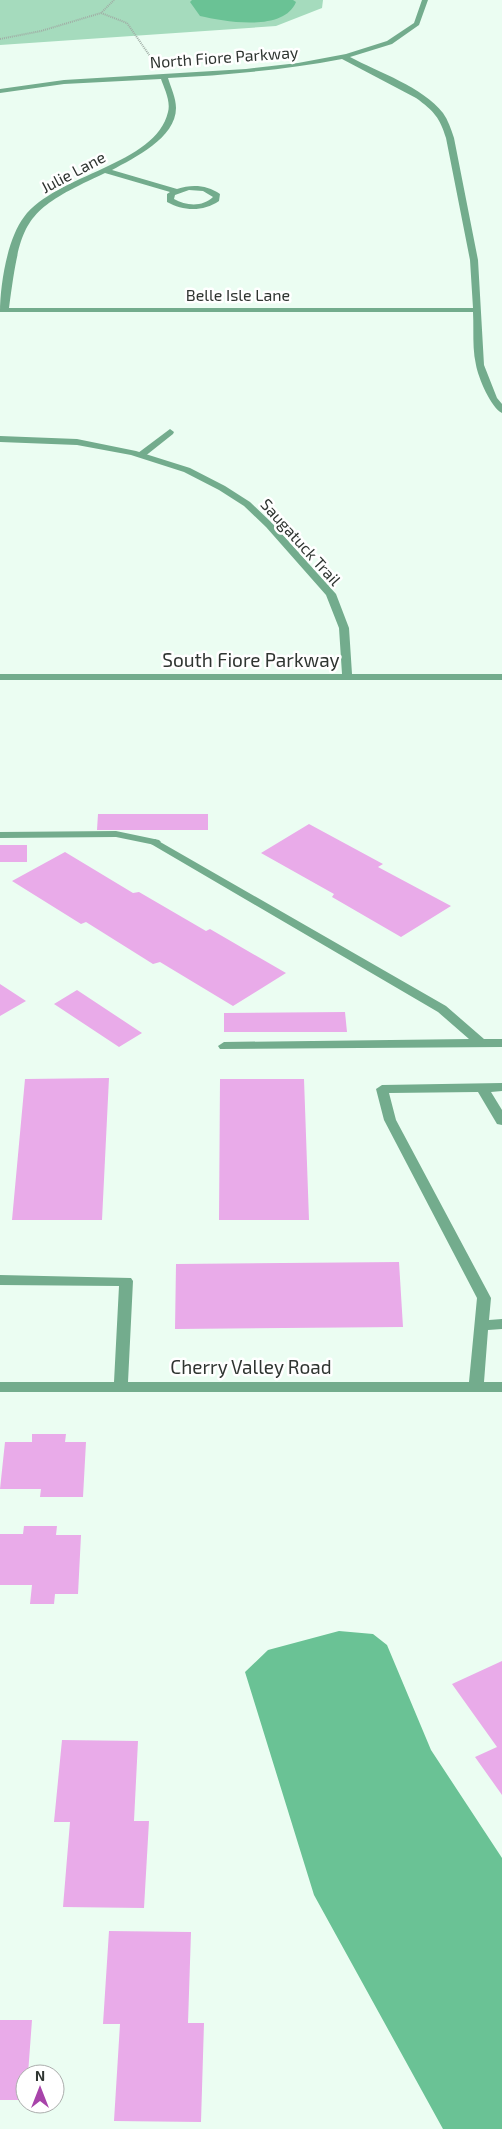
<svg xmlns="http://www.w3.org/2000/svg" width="502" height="2129" viewBox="0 0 502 2129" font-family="'Exo 2',sans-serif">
<rect width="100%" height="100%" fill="#ebfdf2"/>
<path fill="#a5dbbd" d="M0,0H323L322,8L276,26L0,45Z"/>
<path fill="#6ac295" d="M192,0H293L296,2C284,32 226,22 200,16L190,2Z
M339,1631L373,1634L387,1645L431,1750L502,1858V2129H443L314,1895L245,1672L268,1650Z"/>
<path fill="#e9abe9" d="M98,814H208V830H97Z
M309,824L383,864L378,867L451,906L401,937L332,897L334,894L261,853Z
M0,845H27V862H0Z
M65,852L133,893L139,892L206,931L210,929L286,973L233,1006L160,962L153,964L86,922L81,924L12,881Z
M0,984L26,1001L0,1016Z
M77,990L142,1033L119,1047L54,1004Z
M345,1012L347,1032H224V1013Z
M109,1078L102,1220H12L25,1079Z
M220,1079H304L309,1220H219Z
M399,1262L403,1327L175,1329L176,1264Z
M32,1434H66L65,1442H86L83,1497H40L41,1489H0L5,1442H32Z
M24,1526H57L56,1535H81L78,1594H55L54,1604H30L32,1585H0V1534H23Z
M502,1661V1795L475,1757L497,1747L452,1684Z
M62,1740L138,1741L134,1821H149L144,1908L63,1907L70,1822H54Z
M109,1931L191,1932L188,2023H204L201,2122L114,2121L120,2024H103Z
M0,2020H32L28,2074H25V2100H0Z"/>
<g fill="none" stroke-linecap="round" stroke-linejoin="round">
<path stroke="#a0ada5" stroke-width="2" stroke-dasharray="1 1" stroke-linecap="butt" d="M101,13L127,23L152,59
M0,39L41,31L101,13L114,0"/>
<path fill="#73ac8d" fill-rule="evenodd" d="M170,429L174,432L173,434L144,457H138V453Z
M116,831L159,840L161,842L155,845L116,837L0,838V832Z"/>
<path fill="#73ac8d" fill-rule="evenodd" d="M422,0H428L419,25L392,44L350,57C378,72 423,87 443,113C448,120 451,129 454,138L478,260L484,365L497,398L502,404V413C491,408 478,377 476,365C472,348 474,329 473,312H0C0,286 7,239 24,217C56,174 156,165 168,112C171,101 164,88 161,79L64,84L0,93V89L64,80L246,69L298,63L346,54L387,41L414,23ZM342,59L416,98C434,111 440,118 446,138L470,260L473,308H9C21,219 23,211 105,173L170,192L167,194V202C183,211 203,212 219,201L220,194C207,185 192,184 177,189L112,170C134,158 176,138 176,108C176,98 171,88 168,78C226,75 284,70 342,59ZM189,190L203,191L213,197C203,207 186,206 174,199L175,195Z
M0,436L77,439L136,451L190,468L225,486L250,502L272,523L336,594L349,628L352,674H502V680H0V674H342L339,628L326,595L266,527L244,506L219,490L184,472L131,455L77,445L0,442Z
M155,839L446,1006L484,1039H502V1047L220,1049L218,1046L224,1042L469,1039L438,1012L151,844L149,842Z
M502,1083V1091L491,1092L502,1110V1125L497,1124L478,1092L389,1093L396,1120L491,1298L489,1320L502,1319V1329L488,1330L484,1382H502V1392H0V1382H114L119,1286L0,1285V1275L131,1278L133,1281L128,1382H469L477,1298L384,1120L376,1089L382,1085Z"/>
</g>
<g text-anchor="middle" stroke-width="5" stroke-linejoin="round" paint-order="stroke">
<g font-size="16" fill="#2f3531" stroke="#fff">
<text transform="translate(224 57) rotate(-4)" y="6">North Fiore Parkway</text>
<text transform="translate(73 172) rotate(-28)" y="6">Julie Lane</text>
<text x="238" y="301">Belle Isle Lane</text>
<text transform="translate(301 542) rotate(48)" y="6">Saugatuck Trail</text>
</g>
<g font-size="19" fill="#2f3531" stroke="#fff">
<text x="251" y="667">South Fiore Parkway</text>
<text x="251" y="1374">Cherry Valley Road</text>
</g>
</g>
<g transform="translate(40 2089)"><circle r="24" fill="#ffffff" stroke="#acaead"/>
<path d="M0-4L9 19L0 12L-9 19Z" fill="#a844aa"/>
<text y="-8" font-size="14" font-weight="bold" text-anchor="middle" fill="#2f3531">N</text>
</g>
</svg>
